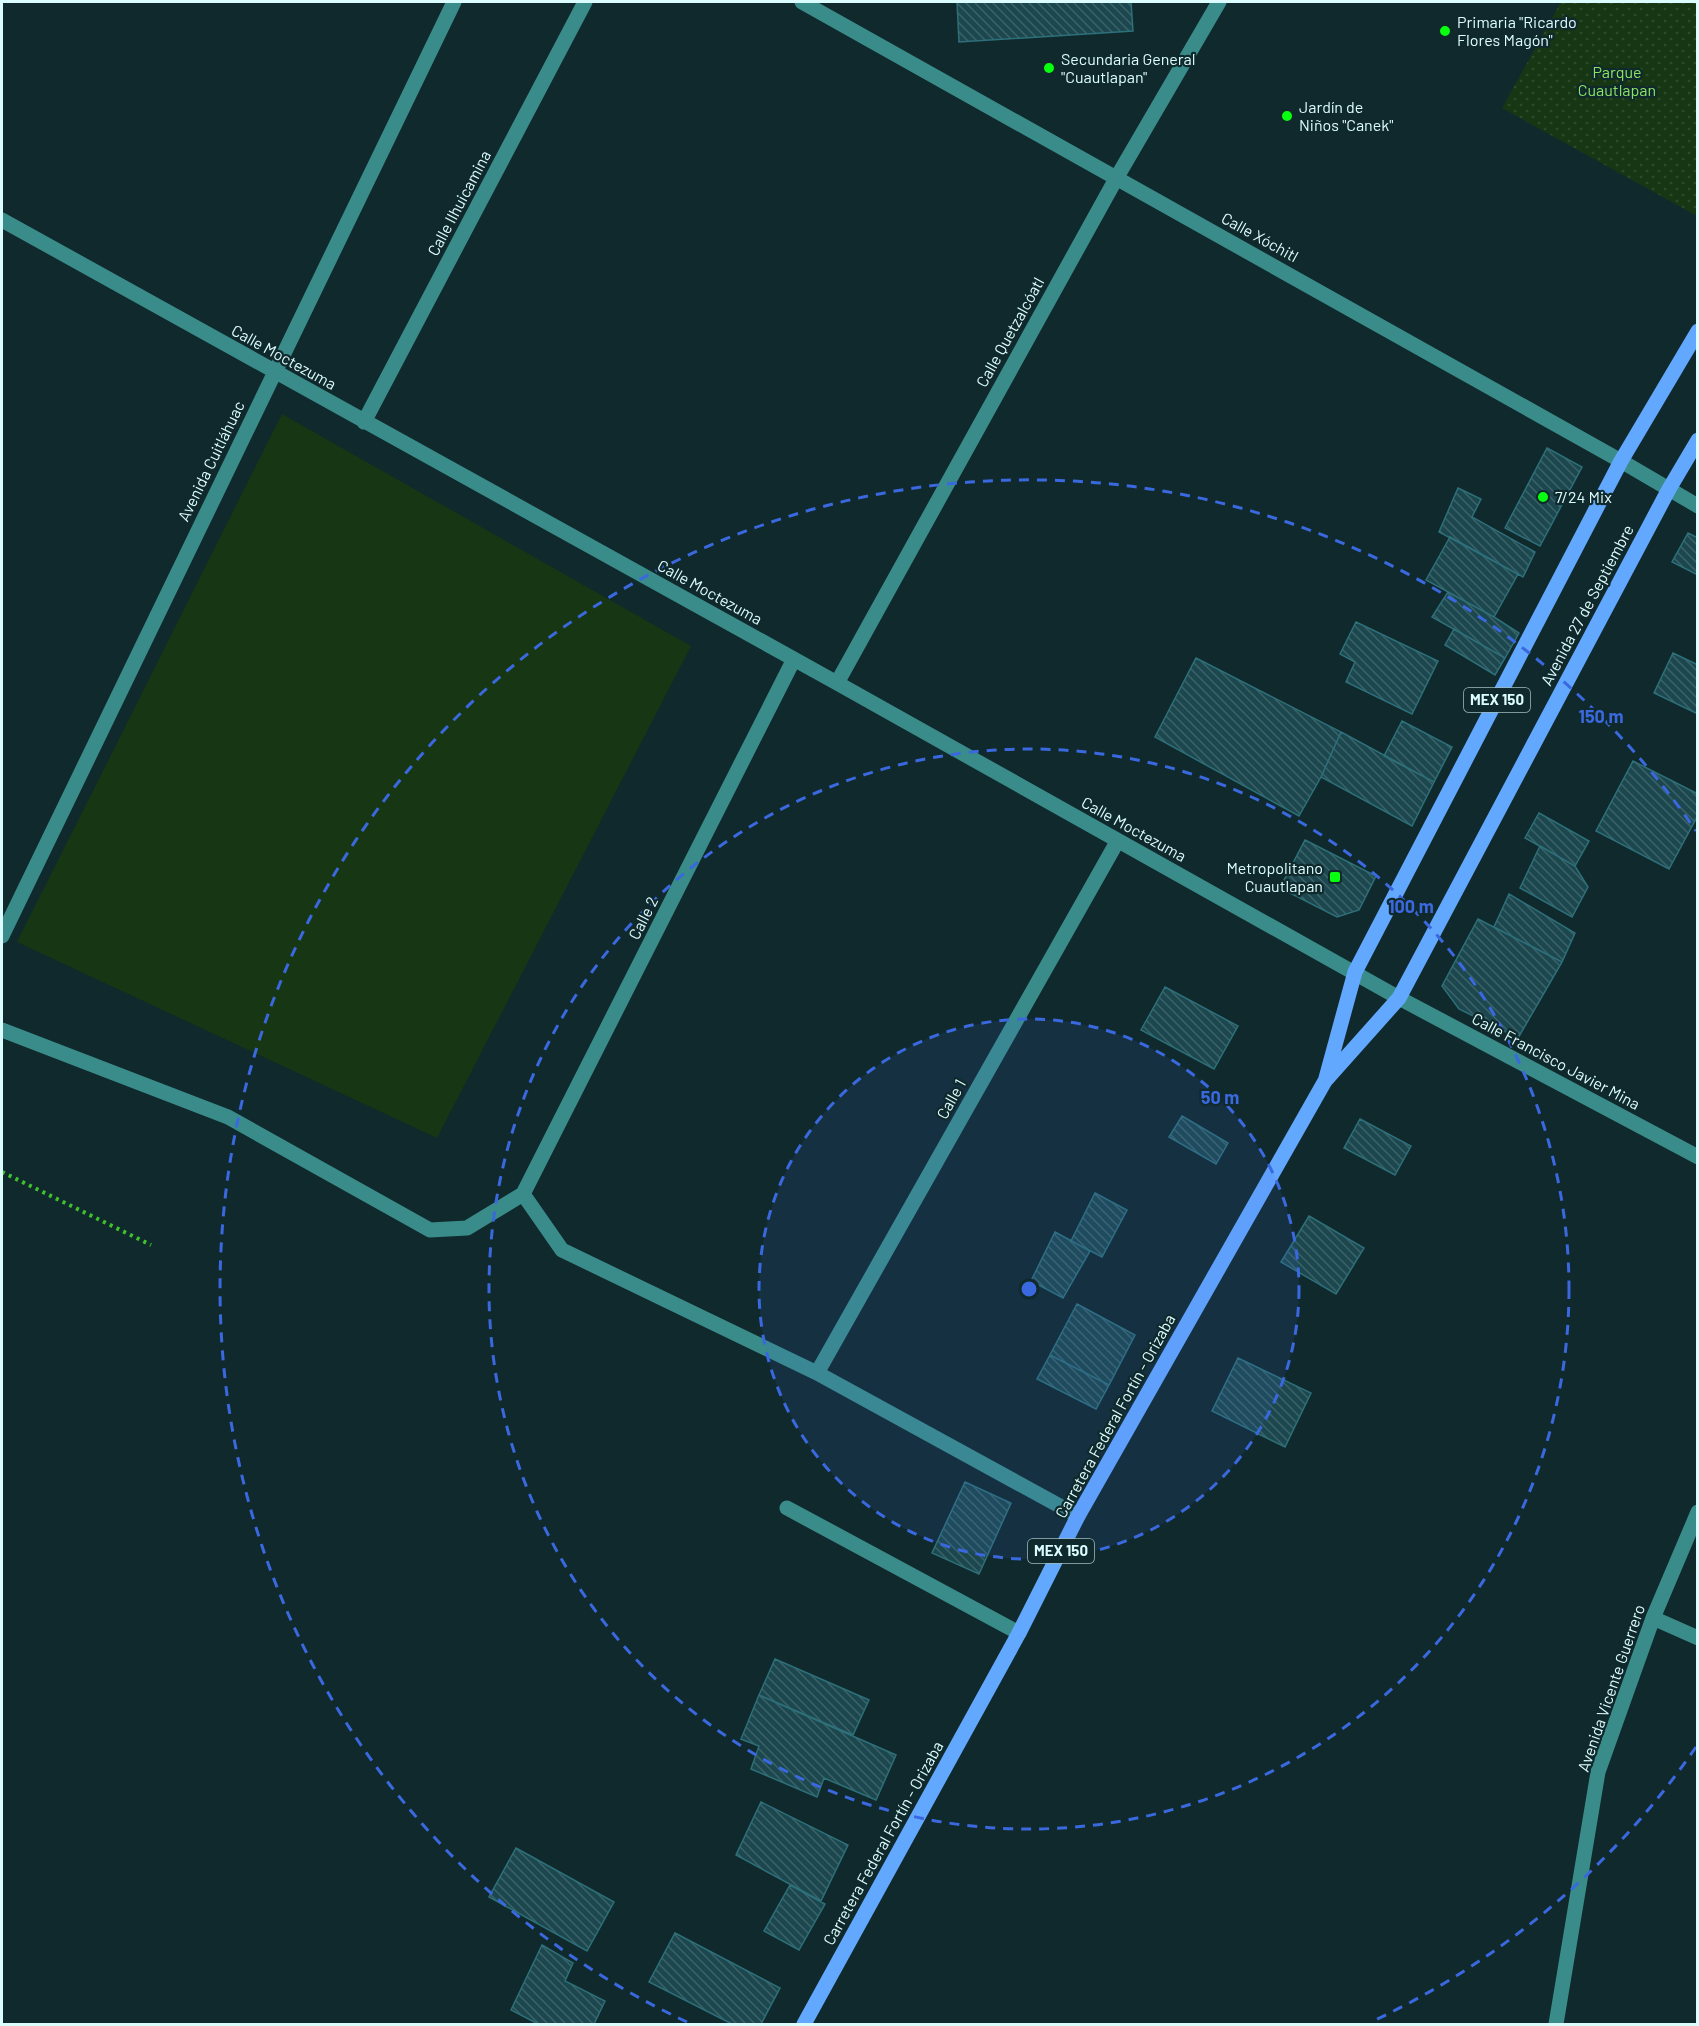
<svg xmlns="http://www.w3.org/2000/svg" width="1699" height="2026" viewBox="0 0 1699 2026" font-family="Barlow,sans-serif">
<defs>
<pattern id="park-dots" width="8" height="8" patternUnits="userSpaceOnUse" patternTransform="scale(1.5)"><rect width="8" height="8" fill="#173613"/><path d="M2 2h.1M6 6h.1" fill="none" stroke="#2d4a2b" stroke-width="1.8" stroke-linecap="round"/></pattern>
<pattern id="building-back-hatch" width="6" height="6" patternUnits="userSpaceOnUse" patternTransform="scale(1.5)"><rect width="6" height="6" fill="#1c474e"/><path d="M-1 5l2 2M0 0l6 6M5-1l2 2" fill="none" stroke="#3c6269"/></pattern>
</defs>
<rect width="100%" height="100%" fill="#10292c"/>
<path fill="url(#park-dots)" d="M1561,2H1697V216L1502,108Z"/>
<path fill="#173613" d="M282,414L691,646L437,1138L17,942Z"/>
<path fill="url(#building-back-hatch)" stroke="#2d707a" stroke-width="1.5" d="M957,2H1131L1133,31L959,42Z
M1547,448L1582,467L1540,546L1505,528Z
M1458,488L1481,499L1472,517L1535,552L1523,577L1439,532Z
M1688,533L1698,538V575L1672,562Z
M1450,537L1518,574L1494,617L1426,580Z
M1448,592L1494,617L1519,633L1505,658L1432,617Z
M1356,622L1438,661L1412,714L1346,682L1355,662L1340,654Z
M1454,629L1505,658L1495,675L1445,645Z
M1673,653L1698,665V714L1654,693Z
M1196,658L1341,732L1321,777L1299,816L1155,737Z
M1402,721L1452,747L1434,782L1384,756Z
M1341,732L1434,782L1412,826L1321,777Z
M1633,761L1698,794V815L1669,869L1596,831Z
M1539,813L1589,841L1575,866L1525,838Z
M1305,840L1376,876L1359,910L1337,917L1280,888Z
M1540,846L1575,866L1588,887L1572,917L1520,888Z
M1509,894L1575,933L1562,962L1494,927Z
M1478,919L1562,962L1518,1038L1459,1009L1442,986Z
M1165,987L1238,1026L1214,1069L1141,1030Z
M1182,1116L1228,1143L1216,1164L1169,1137Z
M1360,1119L1411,1146L1395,1175L1344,1148Z
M1095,1193L1127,1210L1102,1257L1071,1241Z
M1309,1216L1364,1248L1336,1294L1281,1262Z
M1055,1232L1090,1251L1063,1298L1031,1281Z
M1077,1304L1135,1335L1109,1385L1050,1355Z
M1050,1355L1109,1385L1096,1409L1037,1379Z
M1238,1358L1311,1393L1285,1447L1212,1411Z
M965,1482L1011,1503L979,1574L932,1553Z
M775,1659L869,1700L853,1735L759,1695Z
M759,1695L896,1755L876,1800L824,1778L817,1797L751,1769L759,1746L741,1739Z
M761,1802L848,1845L821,1901L736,1855Z
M516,1848L614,1902L587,1951L489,1897Z
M790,1885L825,1904L799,1950L764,1931Z
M675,1933L780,1988L761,2024H732L649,1982Z
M542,1945L573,1963L565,1981L605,2001L594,2024H538L511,2010Z"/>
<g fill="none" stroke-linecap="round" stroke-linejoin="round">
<path stroke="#40c22d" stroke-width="4" stroke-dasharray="3 4.5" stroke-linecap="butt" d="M2,1172L151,1245"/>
<path stroke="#3a8c8a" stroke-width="15" d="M802,2L1621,461L1698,506
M2,220L837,683L1399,998L1698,1157
M364,422L585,2
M837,683L1117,177L1219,2
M2,936L454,2
M2,1030L228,1117L430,1230L467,1228L523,1194L562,1250L817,1373L1078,1516
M523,1194L794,659
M817,1373L1117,842
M787,1508L1019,1633
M1653,1618L1698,1638
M1556,2024L1598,1772L1653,1618L1698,1512"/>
<path stroke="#63a8ff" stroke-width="15" d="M1326,1078L1355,972L1621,461L1698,331
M804,2024L1019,1633L1078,1516L1325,1081L1399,998L1669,489L1698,440"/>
</g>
<circle cx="1029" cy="1289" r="270" fill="#3a68de" fill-opacity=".12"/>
<g fill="none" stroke="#3a68de" stroke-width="3" stroke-dasharray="10 8">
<circle cx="1029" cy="1289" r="270"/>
<circle cx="1029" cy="1289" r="540"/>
<path d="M1696 1747A809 809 0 0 1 1371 2022M687 2022A809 809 0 1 1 1696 831"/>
</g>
<g fill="#08ff0f" stroke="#10292c" stroke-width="2">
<circle cx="1445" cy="31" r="6"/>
<circle cx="1049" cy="68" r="6"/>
<circle cx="1287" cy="116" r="6"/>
<circle cx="1543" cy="497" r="6"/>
<rect x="1329" y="871" width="12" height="12" rx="3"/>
</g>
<g text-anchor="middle" stroke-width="4.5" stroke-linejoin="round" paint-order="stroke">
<g fill="#10292c" stroke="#9fbdc0" stroke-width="1.5">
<rect x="1464" y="688" width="66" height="24" rx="4.5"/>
<rect x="1028" y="1539" width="66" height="24" rx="4.5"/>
</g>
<g font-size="15" font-weight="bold" fill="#dcfdff">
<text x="1497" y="705">MEX 150</text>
<text x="1061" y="1556">MEX 150</text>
</g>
<g font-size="16" fill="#dcfdff" stroke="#10292c" text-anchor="start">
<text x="1457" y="28">Primaria "Ricardo<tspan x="1457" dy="18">Flores Magón"</tspan></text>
<text x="1061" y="65">Secundaria General<tspan x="1061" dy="18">"Cuautlapan"</tspan></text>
<text x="1299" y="113">Jardín de<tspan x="1299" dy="18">Niños "Canek"</tspan></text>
<text x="1555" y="503">7/24 Mix</text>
<text x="1323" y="874" text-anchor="end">Metropolitano<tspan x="1323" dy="18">Cuautlapan</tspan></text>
</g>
<g font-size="16" fill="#8ce462" stroke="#10292c">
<text x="1617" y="78">Parque<tspan x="1617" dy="18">Cuautlapan</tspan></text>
</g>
<g font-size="16" fill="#dcfdff" stroke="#10292c">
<text transform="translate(459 203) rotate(-62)" y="6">Calle Ilhuicamina</text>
<text transform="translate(1260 237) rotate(29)" y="6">Calle Xóchitl</text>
<text transform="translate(1010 332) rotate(-61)" y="6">Calle Quetzalcóatl</text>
<text transform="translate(284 357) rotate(29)" y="6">Calle Moctezuma</text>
<text transform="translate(211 461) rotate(-64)" y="6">Avenida Cuitláhuac</text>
<text transform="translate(710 592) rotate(29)" y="6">Calle Moctezuma</text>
<text transform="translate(1587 605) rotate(-62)" y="6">Avenida 27 de Septiembre</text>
<text transform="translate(1134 829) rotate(29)" y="6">Calle Moctezuma</text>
<text transform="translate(643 918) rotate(-63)" y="6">Calle 2</text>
<text transform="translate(1556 1061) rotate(28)" y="6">Calle Francisco Javier Mina</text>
<text transform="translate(951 1099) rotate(-61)" y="6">Calle 1</text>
<text transform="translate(1115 1416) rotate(-61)" y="6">Carretera Federal Fortín - Orizaba</text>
<text transform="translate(1611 1688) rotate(-71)" y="6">Avenida Vicente Guerrero</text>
<text transform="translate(883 1843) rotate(-61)" y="6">Carretera Federal Fortín - Orizaba</text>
</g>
</g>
<circle cx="1029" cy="1289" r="9" fill="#3a68de" stroke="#10292c" stroke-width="3"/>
<g font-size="18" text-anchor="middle" font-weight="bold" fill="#3a68de" stroke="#10292c" stroke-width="4.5" stroke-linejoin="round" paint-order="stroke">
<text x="1601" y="723">150 m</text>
<text x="1411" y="913">100 m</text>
<text x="1220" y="1104">50 m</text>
</g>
<rect width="1699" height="2026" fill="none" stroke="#dcfdff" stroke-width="6"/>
</svg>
